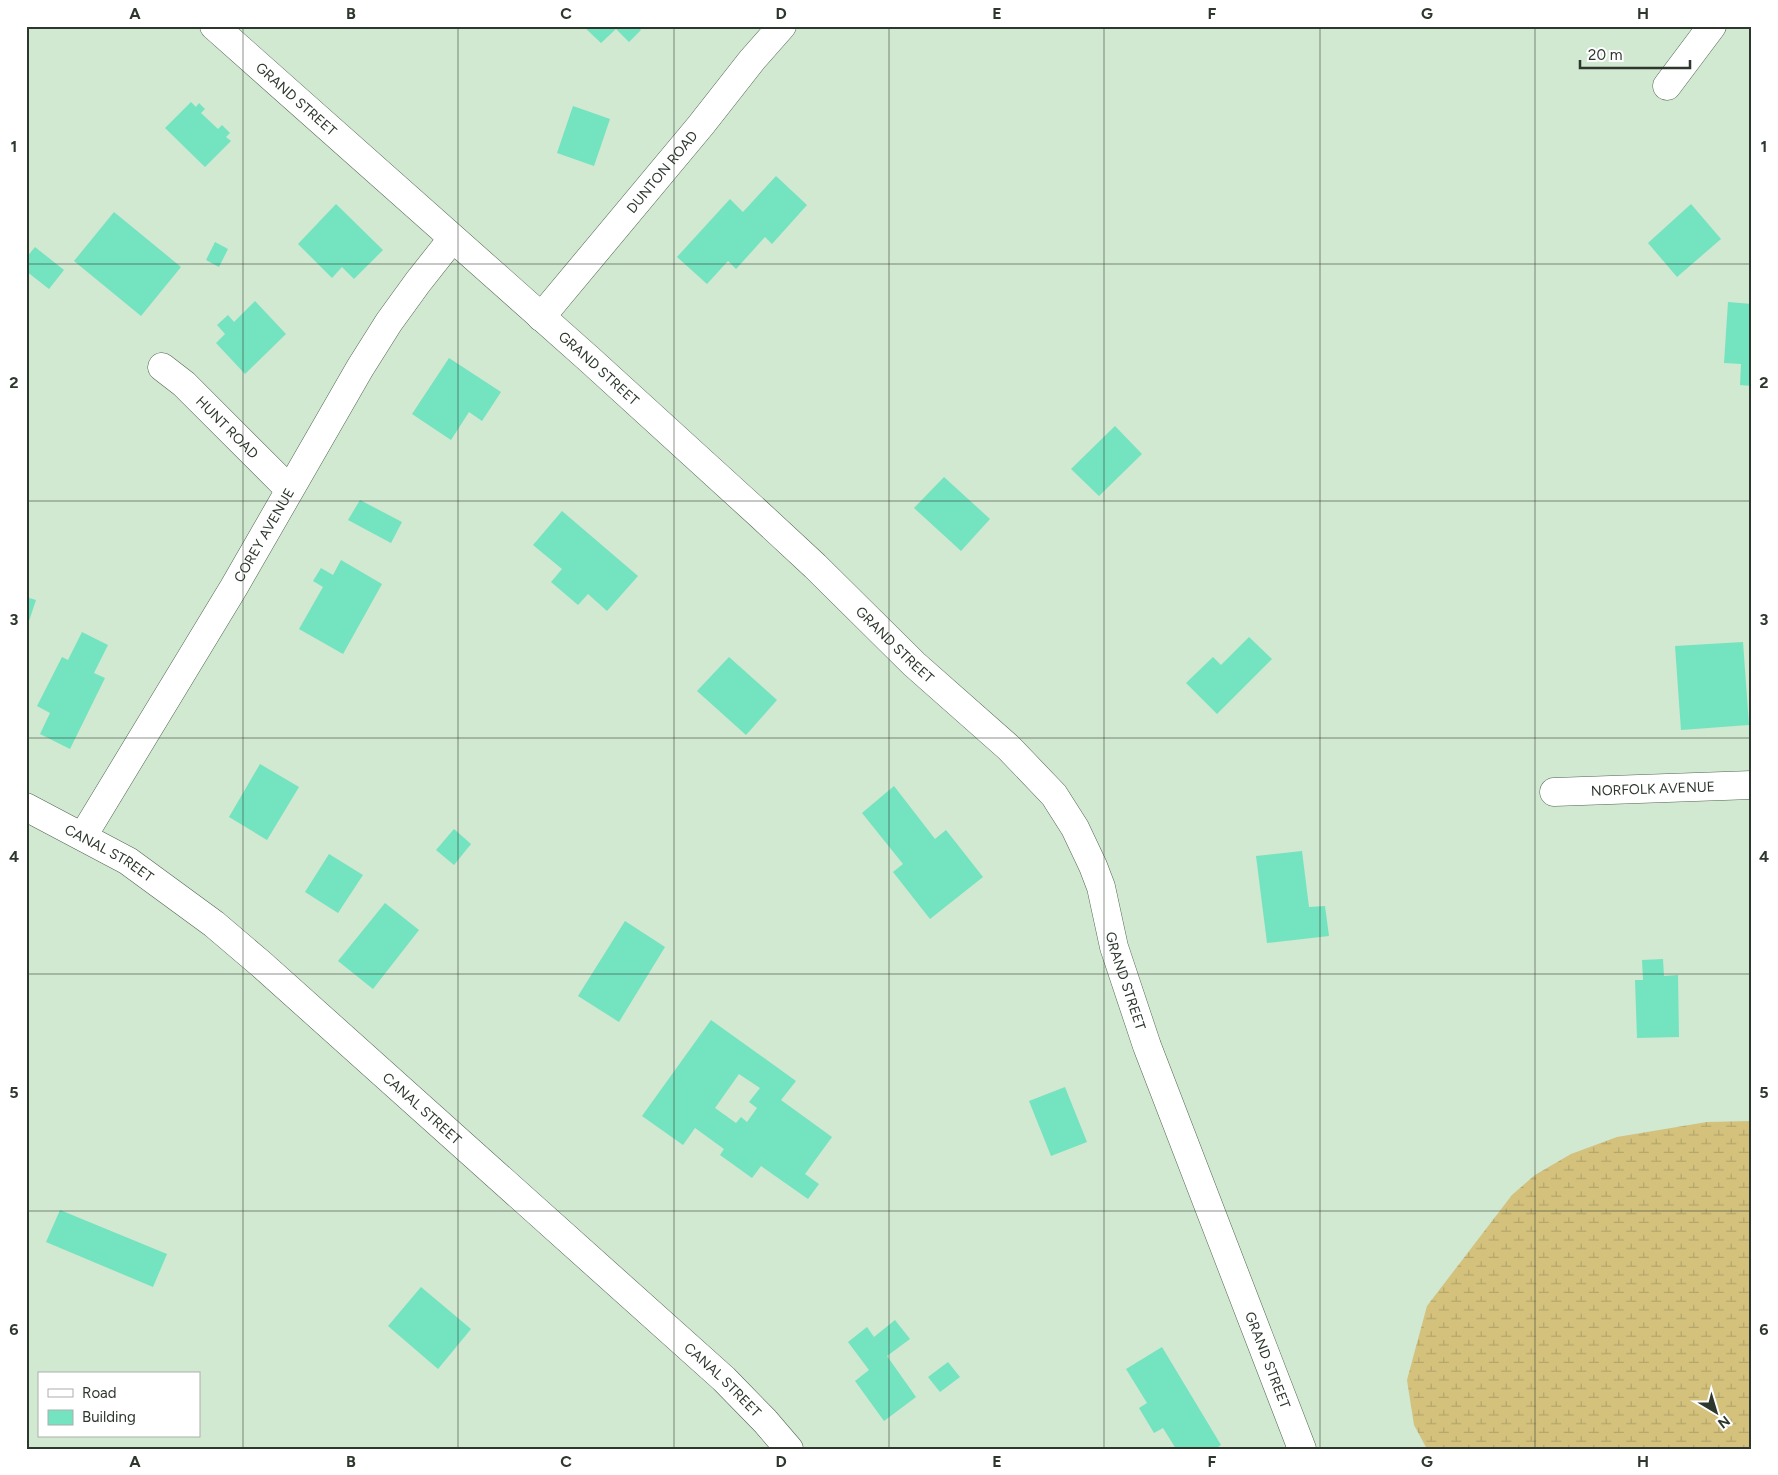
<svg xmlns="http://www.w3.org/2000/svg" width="1778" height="1475" viewBox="0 0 1778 1475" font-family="Figtree,sans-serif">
<defs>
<pattern id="wetland-marsh" width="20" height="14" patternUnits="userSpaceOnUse" patternTransform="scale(1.25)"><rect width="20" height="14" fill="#d3c17c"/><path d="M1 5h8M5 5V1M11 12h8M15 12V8" fill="none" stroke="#b5a66c"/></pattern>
</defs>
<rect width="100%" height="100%" fill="#d1e8d1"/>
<path fill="url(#wetland-marsh)" d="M1752,1121V1449H1427L1414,1425L1407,1380L1427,1306L1512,1195L1535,1175L1571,1154L1617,1137L1707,1122Z"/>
<path fill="#74e3bf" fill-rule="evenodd" d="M583,26H637L641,30L629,42L616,29L601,43Z
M191,102L196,107L199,103L205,109L201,113L218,129L222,125L230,133L226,137L231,141L205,167L165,128Z
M573,106L610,119L594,166L557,153Z
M776,176L807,205L772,244L765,237L736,269L728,261L707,284L677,257L730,199L743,212Z
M336,204L383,250L354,279L342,267L332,278L298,244Z
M1691,204L1721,239L1677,277L1648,243Z
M114,212L181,267L141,316L74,261Z
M215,242L228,249L219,267L206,260Z
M35,247L64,270L49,289L26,271V258Z
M255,301L286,334L245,374L216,343L225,334L217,325L228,315L234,322Z
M1728,302L1752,304V386L1740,385L1741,364L1724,363Z
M449,358L501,392L482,421L469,412L451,440L412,414Z
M1115,426L1142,454L1099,496L1071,469Z
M944,477L990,519L961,551L914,508Z
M360,500L402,522L391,543L348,520Z
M562,511L638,576L607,611L588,594L578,605L551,582L562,569L533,545Z
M341,560L382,584L343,654L299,629L323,587L313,581L321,568L333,575Z
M26,597L36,600L27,627H26Z
M82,632L108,645L94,673L105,678L70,749L40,734L50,713L37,706L62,657L68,660Z
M1249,637L1272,659L1217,714L1186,683L1213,657L1221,665Z
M1743,642L1749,725L1681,730L1675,646Z
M729,657L777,700L746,735L697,691Z
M260,764L299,787L267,840L229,817Z
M894,786L935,839L946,830L983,877L930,919L893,872L903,864L862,813Z
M454,829L471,844L454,865L436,850Z
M1302,851L1309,907L1325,906L1329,936L1267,943L1256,856Z
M329,854L363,875L338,913L305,892Z
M385,903L419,930L373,989L338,961Z
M625,921L665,947L619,1022L578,996Z
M1663,959L1664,976L1678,975L1679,1037L1637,1038L1635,980H1643L1642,960Z
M711,1020L796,1081L781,1100L832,1137L805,1174L819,1184L808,1199L761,1166L752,1178L720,1155L724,1149L695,1128L683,1145L642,1116ZM739,1074L760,1088L749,1102L757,1108L747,1122L741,1117L736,1123L715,1108Z
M1065,1087L1087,1142L1051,1156L1029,1101Z
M60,1210L167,1254L153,1287L46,1242Z
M421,1287L471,1329L438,1369L388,1326Z
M895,1320L910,1339L887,1356L916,1397L884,1421L855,1381L869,1370L848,1342L867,1327L874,1337Z
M1162,1347L1221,1445L1215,1449H1176L1163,1428L1154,1433L1139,1408L1147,1403L1126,1369Z
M948,1362L960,1377L940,1392L928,1377Z"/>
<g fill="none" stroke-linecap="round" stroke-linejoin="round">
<g stroke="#506550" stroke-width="29">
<g id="street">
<path id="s1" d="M214,26L589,359L759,514L815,566L914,664L1009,748L1054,795L1075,828L1093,866L1101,887L1114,947L1147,1046L1302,1449"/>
<path d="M1667,86L1712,26"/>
<path id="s2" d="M541,317L701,125L752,60L782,26"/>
<path id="s3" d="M162,367L184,384L289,489"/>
<path id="s4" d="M1554,792L1752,785"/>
<path id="s5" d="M83,836L234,587L360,368L389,322L418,282L452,239"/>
</g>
</g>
<g stroke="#506550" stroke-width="29">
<g id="secondary">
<path id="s6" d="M26,807L128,861L214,924L261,964L724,1379L765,1421L789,1449"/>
</g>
</g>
<use href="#street" stroke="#fff" stroke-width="28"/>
<use href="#secondary" stroke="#fff" stroke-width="28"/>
</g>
<path fill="none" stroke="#2e372e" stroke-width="1" stroke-opacity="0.55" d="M243,26V1449M458,26V1449M674,26V1449M889,26V1449M1104,26V1449M1320,26V1449M1535,26V1449M26,264H1752M26,501H1752M26,738H1752M26,974H1752M26,1211H1752"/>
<g text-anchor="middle" stroke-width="4" stroke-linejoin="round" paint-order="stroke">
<g font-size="14" fill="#2e372e" stroke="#fff">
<text dy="5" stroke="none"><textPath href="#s1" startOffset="110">GRAND STREET</textPath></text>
<text dy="5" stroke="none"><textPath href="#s2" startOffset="189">DUNTON ROAD</textPath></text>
<text dy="5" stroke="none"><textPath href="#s1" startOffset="515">GRAND STREET</textPath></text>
<text dy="5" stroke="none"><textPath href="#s3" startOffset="89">HUNT ROAD</textPath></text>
<text dy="5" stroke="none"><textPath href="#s5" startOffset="351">COREY AVENUE</textPath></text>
<text dy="5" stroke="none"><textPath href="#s1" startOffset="920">GRAND STREET</textPath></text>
<text dy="5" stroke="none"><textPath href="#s4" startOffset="99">NORFOLK AVENUE</textPath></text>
<text dy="5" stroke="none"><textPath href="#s6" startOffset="95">CANAL STREET</textPath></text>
<text dy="5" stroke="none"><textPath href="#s1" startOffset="1340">GRAND STREET</textPath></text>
<text dy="5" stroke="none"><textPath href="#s6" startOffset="500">CANAL STREET</textPath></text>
<text dy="5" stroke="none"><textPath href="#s1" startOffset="1745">GRAND STREET</textPath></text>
<text dy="5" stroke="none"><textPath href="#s6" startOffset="905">CANAL STREET</textPath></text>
</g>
</g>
<rect width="1778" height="1475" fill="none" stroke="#ffffff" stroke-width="55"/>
<rect x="38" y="1372" width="162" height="65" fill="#ffffff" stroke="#abafab"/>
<rect x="48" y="1389" width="25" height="8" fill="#ffffff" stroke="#abafab"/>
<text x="82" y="1398" font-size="15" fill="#2e372e">Road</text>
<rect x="48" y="1410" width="25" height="15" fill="#74e3bf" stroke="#abafab"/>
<text x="82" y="1422" font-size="15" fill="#2e372e">Building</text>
<g transform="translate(1716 1412) rotate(142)" stroke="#ffffff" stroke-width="4" paint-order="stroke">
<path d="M0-4L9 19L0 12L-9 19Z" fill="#2e372e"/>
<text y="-8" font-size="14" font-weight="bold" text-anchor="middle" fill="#2e372e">N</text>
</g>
<path d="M1580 60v8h110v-8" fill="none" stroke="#2e372e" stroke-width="2.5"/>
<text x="1588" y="60" font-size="15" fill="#2e372e" stroke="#ffffff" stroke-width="4" paint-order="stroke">20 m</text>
<rect x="28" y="28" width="1722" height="1420" fill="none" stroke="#2e372e" stroke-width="2"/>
<g font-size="16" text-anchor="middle" font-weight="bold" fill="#2e372e">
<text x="135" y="19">A</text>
<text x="351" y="19">B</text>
<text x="566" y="19">C</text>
<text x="781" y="19">D</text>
<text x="997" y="19">E</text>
<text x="1212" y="19">F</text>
<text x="1427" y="19">G</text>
<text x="1643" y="19">H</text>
<text x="14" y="152">1</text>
<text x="1764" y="152">1</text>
<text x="14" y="388">2</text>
<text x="1764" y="388">2</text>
<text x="14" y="625">3</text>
<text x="1764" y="625">3</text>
<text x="14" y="862">4</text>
<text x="1764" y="862">4</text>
<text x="14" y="1098">5</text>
<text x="1764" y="1098">5</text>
<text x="14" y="1335">6</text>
<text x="1764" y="1335">6</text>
<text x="135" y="1467">A</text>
<text x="351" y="1467">B</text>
<text x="566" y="1467">C</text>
<text x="781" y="1467">D</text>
<text x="997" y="1467">E</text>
<text x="1212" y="1467">F</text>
<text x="1427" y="1467">G</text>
<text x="1643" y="1467">H</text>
</g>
</svg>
